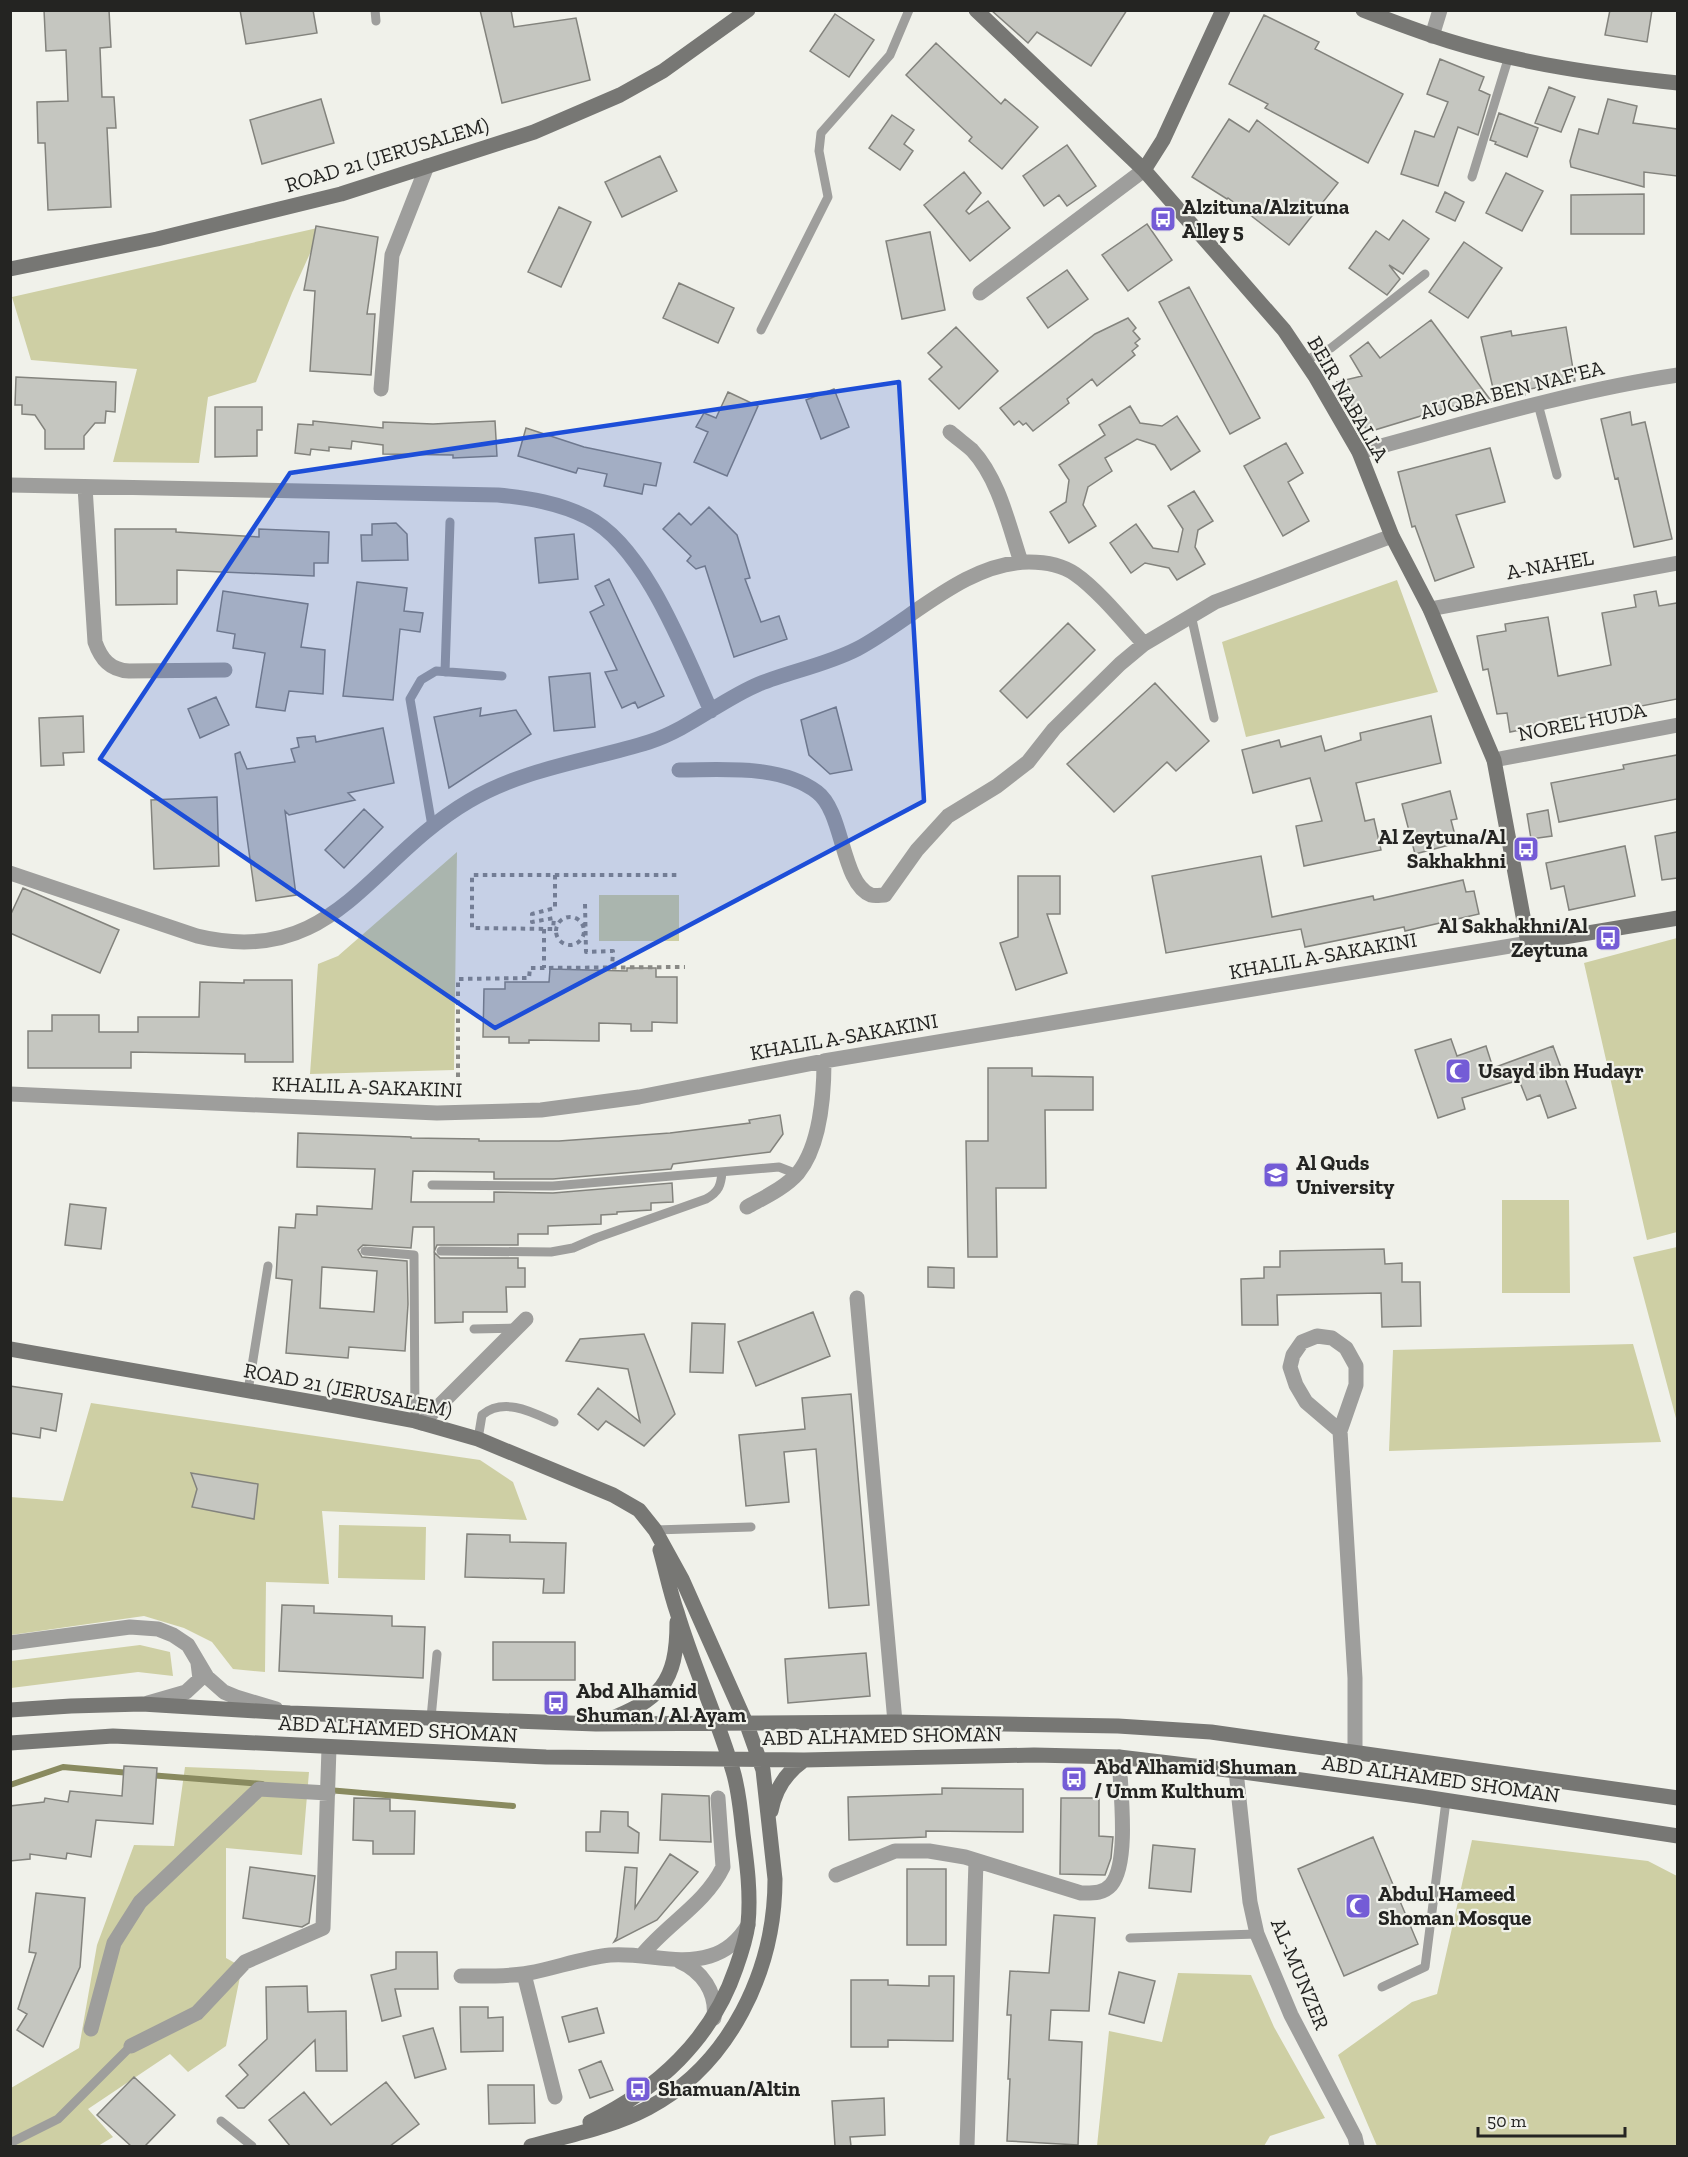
<svg xmlns="http://www.w3.org/2000/svg" width="1688" height="2157" viewBox="0 0 1688 2157" font-family="'Zilla Slab',serif">
<rect width="100%" height="100%" fill="#f0f1ea"/>
<path fill="#cecfa4" d="M322,227L292,293L256,382L208,397L199,463L113,462L137,369L31,360L12,297Z
M1397,580L1438,692L1246,737L1222,642Z
M457,852L454,1070L310,1074L318,964L338,956Z
M599,895H679V941H599Z
M1677,938V1232L1647,1240L1584,963Z
M1502,1200H1569L1570,1293H1502Z
M1677,1247H1678L1677,1422L1633,1257Z
M1633,1344L1661,1442L1389,1451L1393,1350Z
M91,1403L480,1460L513,1482L527,1520L322,1511L329,1584L266,1582L265,1672L233,1669L212,1642L184,1628L144,1616L11,1635L10,1497L63,1501Z
M339,1525L426,1527L425,1580L338,1578Z
M140,1645L170,1652L173,1676L138,1672L11,1688V1661Z
M185,1767L309,1772L302,1855L226,1848V1958L242,1967L226,2046L188,2072L170,2054L88,2109L113,2137L98,2146H11V2088L79,2048L97,1945L134,1845L174,1846Z
M1472,1840L1648,1861L1677,1876V2146H1377L1338,2055L1412,2002L1437,1994Z
M1178,1973L1251,1975L1274,2027L1325,2118L1270,2136L1264,2146H1097L1109,2031L1162,2042Z"/>
<g fill="none" stroke-linecap="round" stroke-linejoin="round">
<path stroke="#898a5f" stroke-width="6" d="M149,1775L262,1784
M10,1785L63,1767L130,1773
M328,1790L513,1806"/>
</g>
<path fill="#c5c6c0" stroke="#83837d" stroke-width="1.5" fill-rule="evenodd" d="M44,10H109L111,47L100,48L102,97H114L116,128H107L111,207L48,210L45,143H38L37,102L68,101L66,50L46,51Z
M240,10H313L317,33L246,44Z
M480,10H511L514,27L576,18L590,80L502,103Z
M991,10H1127L1091,66L1037,32L1028,43Z
M1610,10H1652L1647,42L1605,35Z
M835,14L874,40L849,77L810,51Z
M1264,15L1319,42L1315,49L1403,94L1368,163L1265,108L1268,104L1229,84Z
M936,43L1001,104L1005,99L1038,127L1002,169L969,141L972,137L906,75Z
M1440,59L1484,77L1479,90L1490,95L1478,135L1458,127L1438,186L1401,174L1415,131L1434,137L1448,102L1427,94Z
M1549,87L1575,97L1561,132L1535,123Z
M321,99L334,143L262,164L250,120Z
M1608,99L1637,106L1633,123L1677,129V176L1644,172V187L1571,167L1570,161L1579,129L1598,134Z
M1499,113L1538,128L1527,157L1495,144L1496,142L1490,140Z
M892,115L914,130L904,144L913,151L900,170L869,148Z
M1229,119L1249,132L1257,120L1338,183L1289,245L1228,198L1227,199L1192,177Z
M1067,145L1096,186L1067,206L1059,195L1044,206L1023,176Z
M660,156L677,191L622,217L605,182Z
M964,172L981,193L966,211L969,214L988,201L1010,228L970,261L924,205Z
M1506,173L1543,191L1522,231L1486,213Z
M1445,192L1464,202L1455,221L1436,212Z
M1644,194V234H1571V195Z
M559,207L591,222L561,287L528,272Z
M1403,220L1429,239L1403,274L1389,265L1400,279L1387,295L1349,268L1376,231L1389,240Z
M1147,224L1172,260L1128,291L1102,255Z
M316,226L378,237L367,314H375L371,375L310,371L315,291L304,290Z
M930,232L945,310L902,319L886,241Z
M1464,242L1502,268L1468,318L1429,292Z
M1067,270L1088,299L1048,328L1027,298Z
M679,283L734,308L718,343L663,318Z
M1189,287L1260,418L1230,434L1159,302Z
M1128,318L1136,328L1133,331L1140,339L1135,343L1138,346L1132,351L1135,355L1097,386L1092,379L1067,399L1069,403L1033,431L1026,423L1023,425L1019,421L1014,425L1000,408L1095,334Z
M1431,320L1492,402L1469,407L1467,402L1368,432L1337,382L1362,376L1350,356L1368,342L1380,358Z
M956,327L998,371L959,409L929,379L942,367L928,353Z
M1566,327L1575,381L1524,390L1525,395L1496,401L1481,337L1511,331L1512,336Z
M16,377L116,382L115,412L106,411L105,423H95L84,436V449H45V430L35,415L22,414V405H15Z
M834,389L849,427L821,439L806,400Z
M728,392L758,406L727,476L694,462L708,432L696,427L704,413L716,418Z
M1130,406L1140,423L1162,426L1177,416L1200,451L1171,470L1155,445L1137,439L1105,458L1112,471L1088,487L1083,505L1096,526L1069,543L1050,512L1066,502L1069,480L1059,465L1105,435L1099,425Z
M215,407H262V430H257V456L215,457Z
M1630,412L1632,425L1645,422L1672,539L1634,547L1618,478L1615,479L1601,419Z
M313,421L383,428V422L433,424L495,421L497,456L453,458V455L383,454V445L352,441L351,449L329,447V451L311,449L310,455L295,453L298,424L313,425Z
M526,428L584,447L661,463L656,486L644,484L642,494L604,486L607,474L578,468L576,473L518,456Z
M1286,443L1303,473L1288,482L1309,521L1283,536L1244,466Z
M1490,448L1505,502L1456,515L1474,567L1435,581L1415,526L1412,527L1398,472Z
M1194,491L1213,521L1198,530L1195,547L1205,564L1177,580L1169,568L1145,563L1131,573L1110,543L1136,524L1153,548L1178,552L1183,529L1168,506Z
M709,507L737,535L750,578L745,579L761,622L779,616L787,639L734,657L705,566L696,569L687,561L691,556L663,529L679,513L691,525Z
M396,523L407,534L408,560L362,561L361,535H372V524Z
M115,529H176V532L259,537V529L329,532L328,563H314V576L177,570V604L116,605Z
M574,534L578,579L539,583L535,538Z
M609,579L664,696L638,708L635,702L622,708L605,672L617,670L590,612L604,605L595,586Z
M357,582L407,588L404,611L423,613L420,632L400,629L393,700L343,696Z
M223,591L308,604L301,647L325,650L323,694L289,691L285,711L256,707L265,653L233,648L235,634L217,631Z
M1656,591L1659,606L1677,603V699L1510,732L1507,713L1497,714L1488,669L1483,670L1477,636L1506,631L1505,624L1548,617L1558,676L1611,665L1602,613L1636,607L1634,595Z
M1068,623L1095,650L1027,718L1000,691Z
M590,673L595,727L554,731L549,677Z
M1155,683L1209,741L1176,771L1167,762L1114,812L1067,764Z
M216,697L229,725L200,738L188,709Z
M836,707L852,770L830,774L809,755L801,720Z
M481,708L480,716L516,710L531,734L449,788L434,717Z
M83,716L84,752L63,753L64,765L41,766L39,718Z
M1431,716L1441,763L1356,783L1365,821L1374,819L1381,850L1304,866L1296,826L1322,821L1310,778L1253,793L1242,750L1279,740L1281,747L1321,736L1325,751L1361,740L1360,733Z
M383,728L394,783L348,793L355,800L289,815L285,811L296,895L256,901L235,754L240,752L247,769L295,762L291,749L299,747L297,738L315,736L316,742Z
M1677,755V799L1559,822L1551,783L1624,769L1623,765Z
M1450,791L1457,819L1451,820L1457,843L1415,854L1402,804Z
M217,797L219,866L154,869L151,800Z
M364,809L383,827L344,868L325,850Z
M1548,810L1552,836L1531,839L1527,814Z
M1677,832V878L1662,880L1655,836Z
M1625,846L1635,896L1569,910L1564,886L1551,889L1546,863Z
M1261,856L1272,917L1373,896L1374,900L1463,880L1466,892L1474,891L1479,914L1405,931L1404,927L1305,947L1301,929L1166,953L1152,876Z
M1018,876H1060V914H1047L1067,973L1016,990L1000,943L1018,937Z
M23,888L119,930L100,973L10,933V916Z
M627,968H656V977H677V1023L652,1022V1031H631V1024L599,1023V1041L529,1040V1043H509V1037H483L484,989H505V982H549L550,969L627,971Z
M244,980H292L293,1062H245V1054L131,1052V1068H28V1031H52V1015H99V1032H138V1017H199L200,982L244,983Z
M1451,1039L1457,1056L1486,1046L1493,1068L1553,1046L1576,1108L1548,1118L1540,1095L1527,1100L1519,1080L1462,1098L1465,1109L1438,1118L1415,1050Z
M988,1068H1032V1076L1093,1077V1110H1045L1046,1188H996L997,1257H968L966,1141H988Z
M780,1115L783,1134L770,1152L673,1164L671,1169L553,1179H494V1172L413,1171L411,1202H494V1192L553,1193L672,1183L673,1202L651,1203V1210L617,1212V1214L601,1215V1224L548,1226V1234H518V1245H437L434,1252L440,1258H518V1268H525V1287H506L507,1312H463V1322L435,1323L434,1227H413L411,1248L363,1245L358,1250L362,1257L407,1261L408,1304L405,1351L349,1347L348,1358L286,1353L292,1280L276,1278L279,1227L295,1228L296,1214L317,1215V1206L372,1209L375,1169L297,1167L298,1133L411,1137V1138L479,1139V1141H559L670,1133L750,1123L749,1120ZM322,1267L377,1271L374,1312L320,1308Z
M70,1204L106,1208L101,1249L65,1245Z
M1384,1249L1385,1264L1402,1263V1282H1420L1421,1326L1382,1327L1381,1293L1277,1295L1278,1325H1242L1241,1279L1264,1278V1267H1280V1251Z
M928,1267L954,1268V1288L928,1287Z
M813,1312L830,1356L756,1386L738,1342Z
M692,1323L725,1324L723,1373L690,1372Z
M644,1334L675,1414L644,1446L606,1421L598,1430L578,1414L598,1388L640,1422L628,1369L566,1361L580,1339Z
M10,1386L62,1394L56,1431L41,1428L40,1438L10,1433Z
M851,1394L869,1605L829,1608L816,1449L784,1452L789,1502L746,1506L739,1435L805,1429L802,1398Z
M191,1473L258,1484L254,1519L192,1507L197,1489Z
M467,1534L510,1535V1542L566,1543L564,1593H543L544,1579L465,1577Z
M282,1605L314,1606V1613L392,1616V1626L425,1627L423,1678L279,1671Z
M493,1642H575V1680H493Z
M866,1653L870,1696L788,1703L785,1659Z
M124,1766L157,1768L153,1824L96,1820L91,1857L67,1853L66,1859L30,1854V1859L10,1861V1806L44,1802L45,1798L68,1802L70,1791L122,1796Z
M942,1788L1023,1789V1832L926,1831V1837L849,1840L848,1797L942,1794Z
M662,1794L709,1796L711,1842L660,1840Z
M354,1798L390,1799V1811H415L414,1854H373V1841L353,1840Z
M1061,1798H1099V1836L1113,1837L1111,1858L1105,1875L1060,1874Z
M601,1811L628,1812V1826L639,1833L638,1853L586,1851V1832H600Z
M1373,1837L1418,1944L1344,1976L1298,1869Z
M1153,1845L1195,1849L1191,1892L1149,1888Z
M670,1854L698,1872L657,1920L614,1942L617,1937L625,1867L637,1868L635,1908Z
M250,1867L315,1876L309,1923L302,1927L243,1918Z
M907,1869H946V1945H907Z
M36,1893L85,1898L80,1967L43,2047L17,2030L27,2014L18,2009L36,1953L29,1952Z
M1054,1915L1095,1918L1089,2011L1051,2010L1049,2040L1082,2042L1078,2145L1007,2141L1010,2079H1008L1011,2015H1007L1010,1971L1049,1973Z
M396,1952H437L438,1989H395L401,2016L382,2021L371,1975L396,1969Z
M1119,1972L1155,1981L1144,2023L1109,2014Z
M929,1976H954L953,2041L888,2040V2047H851V1980H888V1985L929,1986Z
M307,1986L308,2012L346,2011L347,2071H316L315,2040L244,2108H238L226,2096L248,2075L239,2065L267,2039L266,1987Z
M460,2007H488V2018L503,2017V2051L461,2052Z
M597,2008L604,2033L569,2042L562,2017Z
M433,2028L446,2069L415,2078L403,2036Z
M601,2061L613,2090L590,2098L579,2070Z
M134,2077L175,2115L145,2146H131L97,2115Z
M386,2082L419,2124L390,2146H290L269,2120L304,2092L331,2125Z
M488,2085H534L535,2123L489,2124Z
M884,2098L885,2135L850,2137L851,2146H835L832,2101Z"/>
<g fill="none" stroke-linecap="round" stroke-linejoin="round">
<path stroke="#898985" stroke-width="4" stroke-dasharray="4.5 4.5" stroke-linecap="butt" d="M555,875V908L532,914V922L554,918L553,929L472,928V875H679
M585,904L586,952L613,951L612,968
M556 931a14 14 0 1 1 28 0a14 14 0 1 1-28 0Z
M544,929V968
M458,1095V979L529,978L530,968L685,967"/>
<path stroke="#9e9e9c" stroke-width="9" d="M375,10L376,21
M1472,177L1509,56
M761,330L828,197L819,151L821,133L890,55L909,10
M1304,361L1331,348L1425,274
M1538,404L1557,475
M1191,615L1214,718
M445,672L450,522
M432,826L410,699L421,680L436,671L502,676
M432,1185L553,1186L779,1167L797,1174
M365,1251L414,1255L415,1421
M441,1251L551,1252L573,1248L596,1238L706,1199C719,1192 721,1185 722,1172
M474,1329L517,1328
M248,1391L268,1266
M478,1439L482,1415C504,1397 532,1412 554,1422
M655,1530L751,1527
M431,1718L437,1654
M1130,1938L1257,1934
M1382,1987L1425,1967L1446,1801
M221,2121L252,2146
M10,2143L58,2119L131,2046"/>
<path stroke="#9e9e9c" stroke-width="15" d="M1432,36L1440,10
M980,293L1144,170
M381,389L392,255L427,166
M950,432C957,438 965,444 972,450C999,479 1009,526 1021,562
M1359,452C1464,424 1570,391 1678,375
M10,485L498,495C529,498 559,503 587,517C645,546 685,654 711,711
M85,487L95,642C101,659 110,670 129,671L225,670
M1430,609L1678,563
M1494,760L1678,725
M679,770C722,770 780,764 817,792C844,812 841,883 871,895C875,896 881,895 885,895L917,850L948,816L997,786L1028,762L1054,729L1120,664L1144,644L1215,602L1392,536
M10,873L197,936C334,969 368,860 469,801C525,768 588,761 649,742C689,729 721,700 759,684C791,671 826,665 857,649C910,621 966,562 1029,562C1044,562 1062,565 1075,574C1097,589 1125,623 1144,644
M10,1094L437,1113L541,1110L639,1097L824,1061L1528,943
M747,1207C763,1198 785,1188 798,1173C820,1146 824,1095 824,1061
M857,1298L895,1722
M422,1423L526,1319
M1340,1431L1306,1402L1296,1385L1290,1367L1293,1355L1302,1342L1317,1336L1332,1338L1346,1348L1356,1366V1385L1340,1431L1355,1678V1753
M10,1643L130,1627L158,1629L173,1635L188,1645L207,1677L224,1692L236,1697L276,1709
M148,1703L186,1692L200,1679L198,1663
M1236,1771L1250,1902L1257,1934L1291,2015L1355,2137L1357,2146
M836,1875L895,1851H929L965,1857L1081,1893C1092,1893 1103,1894 1111,1885C1130,1863 1120,1786 1119,1757
M642,1955C667,1924 706,1903 723,1867L718,1798
M679,1961C702,1971 717,1992 714,2018
M524,1974L555,2097
M461,1976C484,1976 507,1977 529,1973C556,1968 582,1958 610,1955C643,1952 677,1966 710,1956C727,1951 739,1940 748,1925
M91,2029L114,1943L140,1902L259,1789L328,1793
M131,2046L197,2013L245,1962L323,1928L329,1748
M967,2146L976,1861"/>
<path stroke="#777774" stroke-width="15" d="M976,10L1144,170L1284,330L1315,376L1359,452L1392,536L1430,609L1494,760L1528,943L1678,918
M1363,10C1391,21 1420,32 1449,41C1523,64 1601,75 1678,83
M1144,170L1163,140L1223,10
M10,269L157,239L341,194L534,132L620,95L663,71L748,10
M10,1349L336,1406L415,1421L478,1439L613,1495L639,1510L655,1530L682,1579L747,1725L763,1770L775,1879C775,1970 730,2065 648,2108C612,2127 570,2135 531,2146
M10,1710L71,1706L142,1704L290,1713L596,1724L895,1722L1118,1726L1211,1732L1678,1798
M605,1721C660,1700 677,1683 677,1622
M10,1743L113,1736L546,1757L804,1760L1034,1755L1119,1757L1236,1771L1418,1796L1678,1836
M771,1811C775,1790 787,1772 804,1760
M590,2122C657,2090 712,2039 736,1968C741,1954 746,1939 748,1924C751,1894 747,1864 743,1834C741,1813 739,1791 733,1771C717,1717 693,1666 677,1612C670,1592 666,1571 660,1550"/>
</g>
<path fill="#1d4ed8" fill-opacity="0.2" stroke="#1d4ed8" stroke-width="4.5" stroke-linejoin="round" d="M899,382L924,801L495,1028L100,759L290,473Z"/>
<defs>
<g id="bus-square" transform="scale(1.35)"><rect x="-9" y="-9" width="18" height="18" rx="4" fill="#745cd6" stroke="#f0f1ea"/><path d="M-5-6H5V4H4V6H2V4H-2V6H-4V4H-5ZM-3.5-4V0h7V-4ZM-3.5 1.2v1.5H-2V1.2ZM2 1.2v1.5H3.5V1.2Z" fill="#fff"/></g>
<g id="mosque-square" transform="scale(1.35)"><rect x="-9" y="-9" width="18" height="18" rx="4" fill="#745cd6" stroke="#f0f1ea"/><path d="M3.5-4.9A6 6 0 1 0 3.5 4.9A5 5 0 1 1 3.5-4.9Z" fill="#fff"/></g>
<g id="university-square" transform="scale(1.35)"><rect x="-9" y="-9" width="18" height="18" rx="4" fill="#745cd6" stroke="#f0f1ea"/><path d="M0-5L7-2L0 1L-7-2ZM-4 1L0 2.5L4 1V4Q0 6-4 4Z" fill="#fff"/></g>
</defs>
<g fill-rule="evenodd">
<use href="#bus-square" x="1163" y="219"/>
<use href="#bus-square" x="1526" y="849"/>
<use href="#bus-square" x="1608" y="938"/>
<use href="#mosque-square" x="1458" y="1071"/>
<use href="#university-square" x="1276" y="1175"/>
<use href="#bus-square" x="556" y="1703"/>
<use href="#bus-square" x="1074" y="1779"/>
<use href="#mosque-square" x="1358" y="1906"/>
<use href="#bus-square" x="638" y="2089"/>
</g>
<g text-anchor="middle" stroke-width="4.5" stroke-linejoin="round" paint-order="stroke">
<g font-size="21" fill="#242422" stroke="#f0f1ea">
<text transform="translate(387 155) rotate(-17)" y="7">ROAD 21 (JERUSALEM)</text>
<text transform="translate(1512 390) rotate(-14)" y="7">AUQBA BEN NAF'EA</text>
<text transform="translate(1348 399) rotate(60)" y="7">BEIR NABALLA</text>
<text transform="translate(1550 565) rotate(-10)" y="7">A-NAHEL</text>
<text transform="translate(1582 722) rotate(-11)" y="7">NOREL HUDA</text>
<text transform="translate(1323 956) rotate(-10)" y="7">KHALIL A-SAKAKINI</text>
<text transform="translate(844 1037) rotate(-10)" y="7">KHALIL A-SAKAKINI</text>
<text transform="translate(367 1087) rotate(2)" y="7">KHALIL A-SAKAKINI</text>
<text transform="translate(348 1390) rotate(11)" y="7">ROAD 21 (JERUSALEM)</text>
<text transform="translate(398 1729) rotate(3)" y="7">ABD ALHAMED SHOMAN</text>
<text transform="translate(882 1736) rotate(-1)" y="7">ABD ALHAMED SHOMAN</text>
<text transform="translate(1441 1779) rotate(8)" y="7">ABD ALHAMED SHOMAN</text>
<text transform="translate(1300 1974) rotate(67)" y="7">AL-MUNZER</text>
</g>
<g font-size="21" font-weight="bold" fill="#242422" stroke="#f0f1ea" text-anchor="start">
<text x="1182" y="214">Alzituna/Alzituna<tspan x="1182" dy="24">Alley 5</tspan></text>
<text x="1506" y="844" text-anchor="end">Al Zeytuna/Al<tspan x="1506" dy="24">Sakhakhni</tspan></text>
<text x="1588" y="933" text-anchor="end">Al Sakhakhni/Al<tspan x="1588" dy="24">Zeytuna</tspan></text>
<text x="1478" y="1078">Usayd ibn Hudayr</text>
<text x="1296" y="1170">Al Quds<tspan x="1296" dy="24">University</tspan></text>
<text x="576" y="1698">Abd Alhamid<tspan x="576" dy="24">Shuman / Al Ayam</tspan></text>
<text x="1094" y="1774">Abd Alhamid Shuman<tspan x="1094" dy="24">/ Umm Kulthum</tspan></text>
<text x="1378" y="1901">Abdul Hameed<tspan x="1378" dy="24">Shoman Mosque</tspan></text>
<text x="658" y="2096">Shamuan/Altin</text>
</g>
</g>
<rect width="1688" height="2157" fill="none" stroke="#242422" stroke-width="24"/>
<path d="M1478 2127v9h147v-9" fill="none" stroke="#242422" stroke-width="3"/>
<text x="1487" y="2127" font-size="18" fill="#242422" stroke="#f0f1ea" stroke-width="4.5" paint-order="stroke">50 m</text>
</svg>
